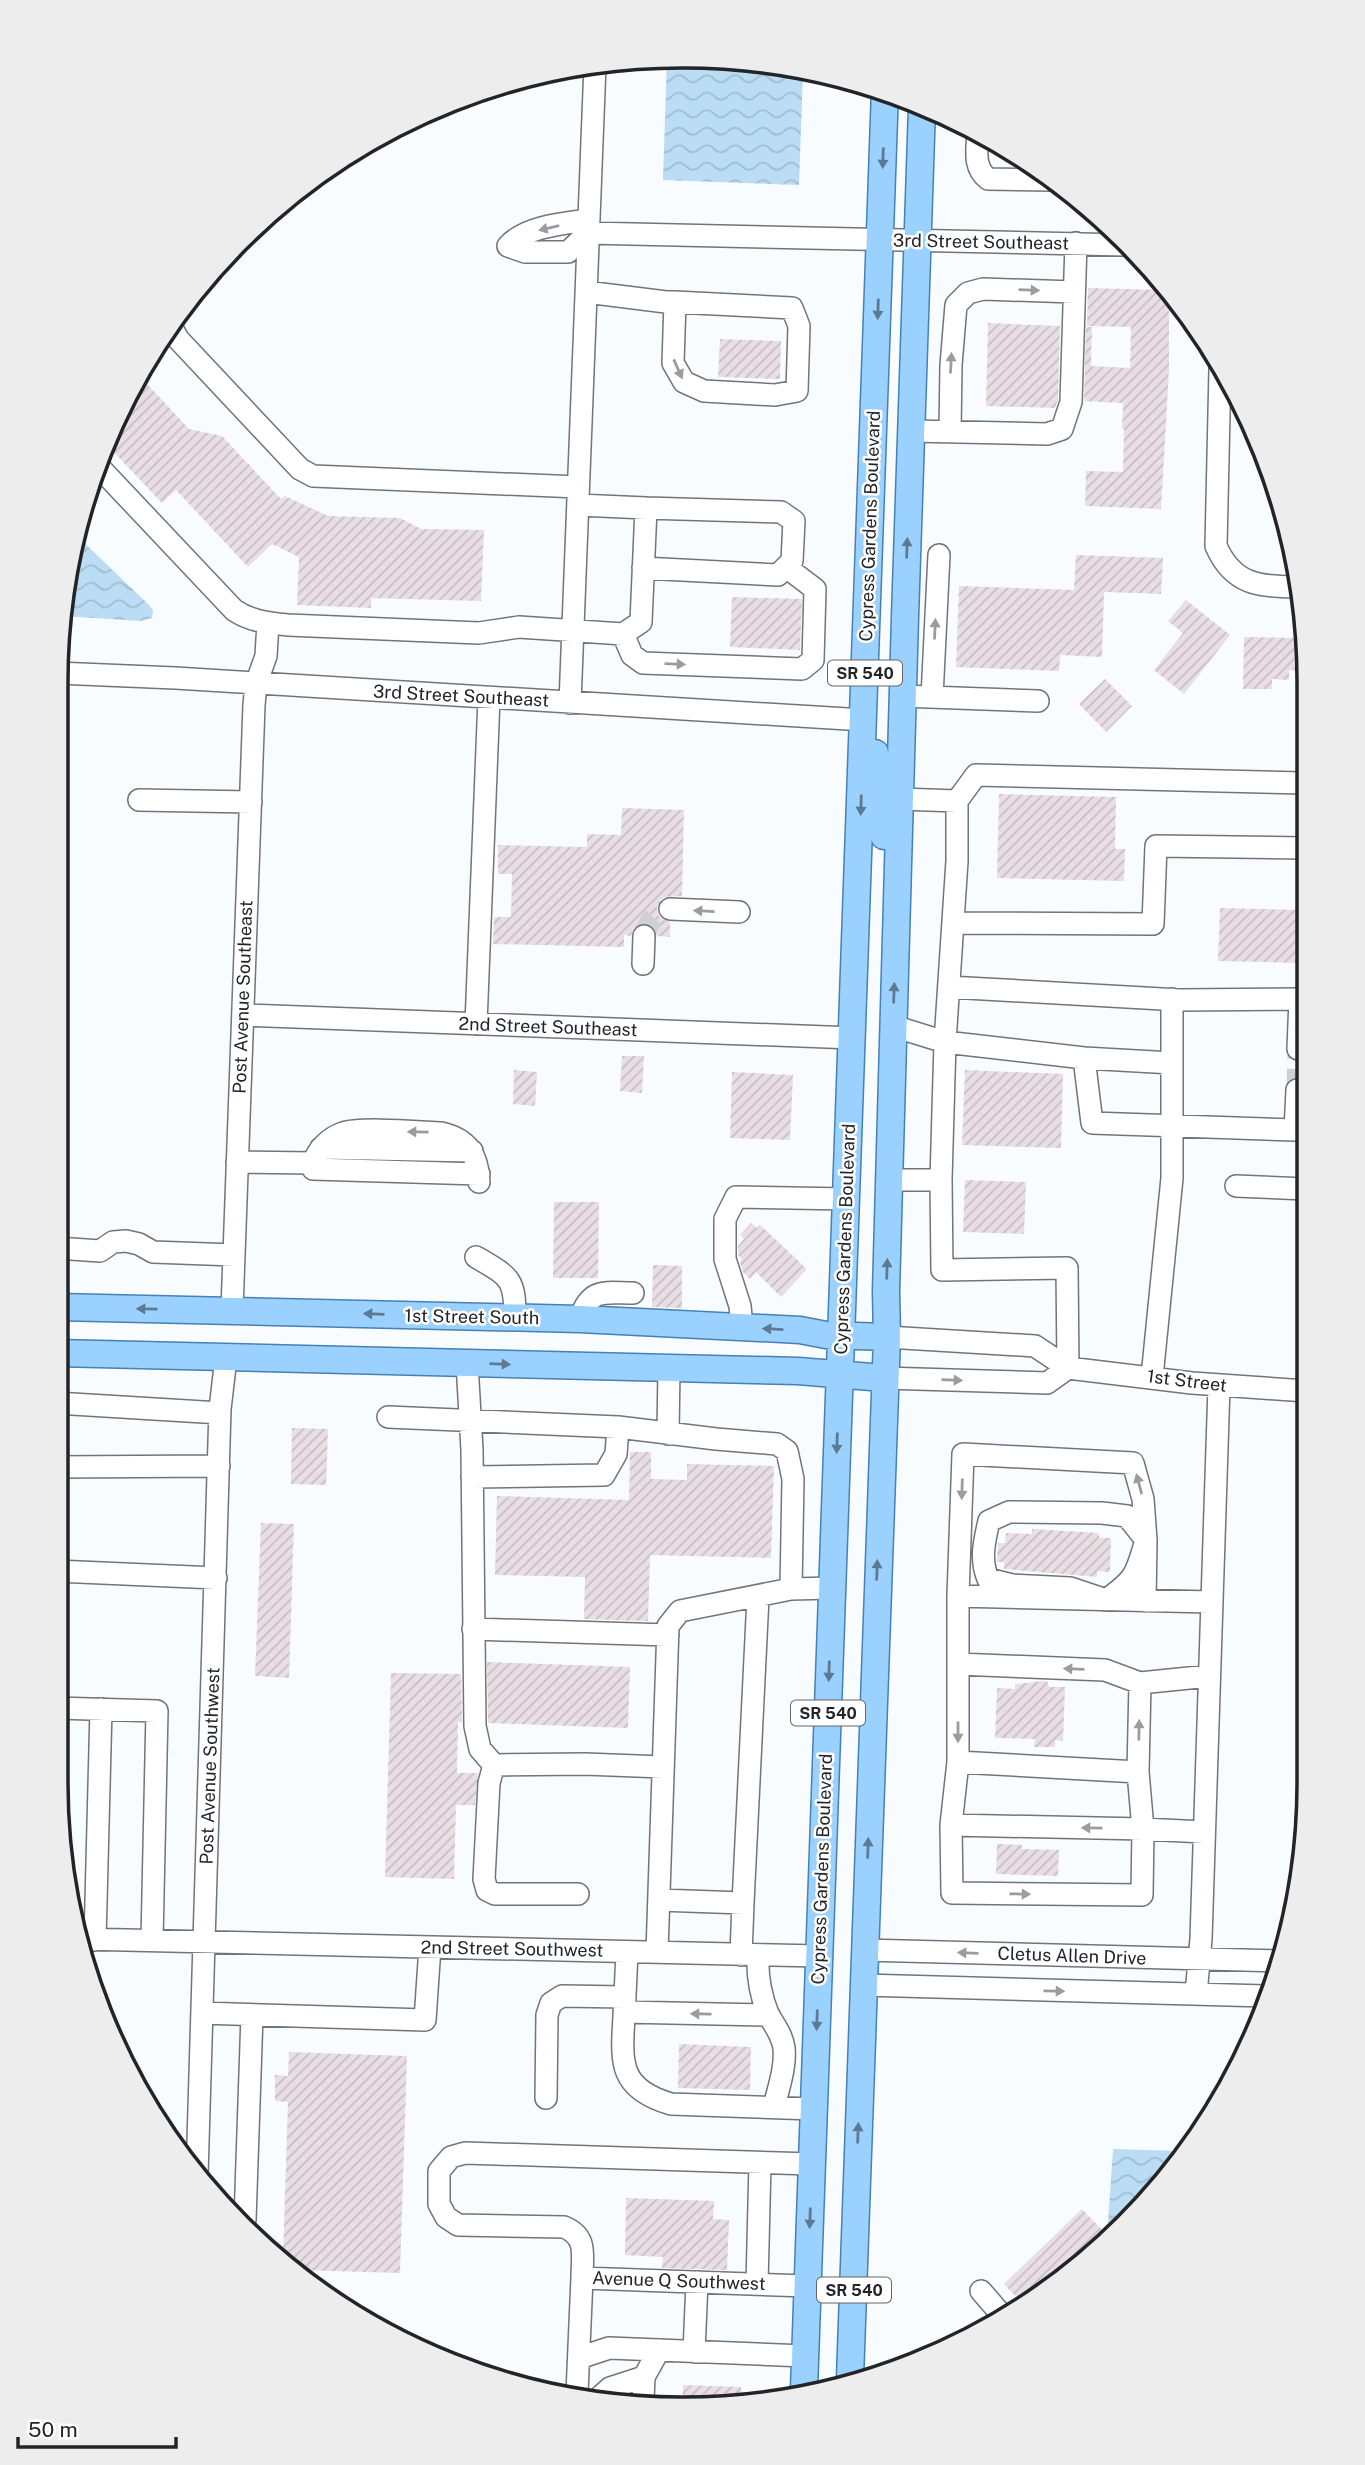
<svg xmlns="http://www.w3.org/2000/svg" width="1365" height="2465" viewBox="0 0 1365 2465" font-family="'Public Sans',sans-serif">
<defs>
<pattern id="water-waves" width="16" height="10" patternUnits="userSpaceOnUse" patternTransform="scale(1.75)"><rect width="16" height="10" fill="#badcf4"/><path d="M0 5q4-4 8 0t8 0" fill="none" stroke="#a0bdd1"/></pattern>
<pattern id="building-hatch" width="6" height="6" patternUnits="userSpaceOnUse" patternTransform="scale(1.75)"><rect width="6" height="6" fill="#e8dee3"/><path d="M-1 1l2-2M0 6l6-6M5 7l2-2" fill="none" stroke="#c7bec3"/></pattern>
</defs>
<rect width="100%" height="100%" fill="#f9fcff"/>
<path fill="url(#water-waves)" d="M667,58L764,61L803,70L799,185L663,180Z
M75,534L149,605L153,611L152,618L141,621L62,616Z
M1113,2149L1179,2151L1121,2223H1108Z"/>
<path fill="url(#building-hatch)" d="M1088,288L1164,290L1169,295V370L1161,509L1085,506L1086,471L1123,472L1124,429H1122L1123,403L1084,401L1086,327H1092L1091,366L1130,368L1131,327L1087,326Z
M988,323L1060,326L1058,400L1055,408L986,406Z
M720,339L781,341L780,379L718,377Z
M138,374L189,429L222,436L281,499L285,496L328,516L400,518L421,529L484,530L481,601L371,598V608L297,605L299,557L272,544L248,567L176,490L162,503L108,446Z
M1076,555L1163,558L1161,594L1104,592L1102,657L1060,655L1059,671L956,667L959,586L1074,590Z
M732,597L802,599L800,650L730,647Z
M1186,600L1230,635L1184,694L1154,670L1183,633L1168,621Z
M1244,637L1304,638V671L1289,670V680L1272,679V689H1243Z
M1105,679L1132,706L1106,732L1079,704Z
M999,794L1116,797L1115,849H1125L1124,881L997,878Z
M622,808L684,810L682,896L665,897L659,901L657,908L659,916L664,920L670,922V937L657,936L651,925L644,923L633,929L631,936L624,935V947L493,944L494,917H511L512,874H498V845L587,847V834L621,835Z
M1220,908L1305,910V963L1218,961Z
M622,1056H644L642,1093L620,1091Z
M514,1070L537,1072L535,1106L513,1104Z
M965,1070L1063,1074L1061,1148L962,1145Z
M732,1072L793,1075L790,1140L730,1138Z
M965,1180L1026,1182L1024,1234L963,1232Z
M554,1202H599L598,1278H553Z
M751,1223L757,1228L760,1225L807,1269L781,1297L756,1272L750,1279L743,1272L740,1262L742,1259L738,1255V1246L744,1239L740,1235Z
M653,1265L682,1266V1308L652,1307Z
M292,1428L328,1429L326,1485L291,1484Z
M630,1452H651V1479L687,1480V1464L774,1466L771,1558L650,1555L648,1621L584,1619L585,1577L495,1575L497,1496L629,1500Z
M261,1523L294,1524L289,1678L255,1676Z
M1032,1529L1099,1533V1538H1111L1110,1572L1097,1571V1577L1004,1569V1562H997L998,1543H1005L1006,1533L1032,1534Z
M487,1662L630,1667L628,1728L488,1723Z
M391,1673L461,1674L462,1722H458L457,1773H478L475,1805H456L454,1879L385,1877Z
M1043,1681H1047L1049,1687H1065L1063,1741L1055,1740V1747H1034L1035,1739L995,1738L997,1688L1015,1689V1684Z
M997,1844L1022,1845V1849L1059,1850L1058,1876L996,1874Z
M679,2044L751,2047L750,2090L678,2088Z
M289,2052L407,2056L400,2273L299,2270L283,2255L288,2102L275,2101V2075L288,2076Z
M626,2198L714,2201L713,2219L729,2220L727,2270L662,2268L663,2257L625,2255Z
M1082,2209L1109,2237L1096,2253L1020,2301L1004,2284Z
M683,2385L741,2387V2404L724,2408L682,2404Z"/>
<g fill="none" stroke-linecap="round" stroke-linejoin="round">
<path stroke="#ced1d4" stroke-width="21" stroke-dasharray="21 10" stroke-linecap="butt" d="M644,936C649,921 654,912 670,909
M1297,1090L1298,1049"/>
<g stroke="#6f757c" stroke-width="24">
<path id="minor" d="M978,132C977,150 973,167 988,179L1052,180
M588,233L581,221C558,224 524,228 508,246L525,252H568L588,233L1125,245
M586,292L666,302H675L792,308L799,326L797,391L775,395L704,391L684,382L673,363L675,302
M171,326L178,339L300,469L313,476L578,487
M1220,369L1216,546C1234,587 1261,586 1300,587
M911,431L1047,434L1062,429L1071,402L1076,243
M950,432L951,365L956,305L968,293L983,289L1074,292
M99,467L234,610C250,621 268,623 288,625L479,633L519,627L623,634L641,622L646,508L578,505
M643,568L778,575L792,561L794,521L781,512L646,508
M623,634L632,655L643,663L802,669L813,660L815,589L786,567
M57,673L175,678L864,720
M902,696L1038,701
M932,697L939,555
M570,703L595,65
M139,800L251,802
M957,801L976,775L1304,783
M670,909L739,912
M953,923L1153,924L1156,846L1304,848
M643,964L644,936
M949,987L1180,1000L1305,999
M244,1015L853,1038
M476,1024L489,698
M893,1026L945,1042L957,861V801L900,799
M1298,1049L1300,999
M1084,1058L1172,1063
M321,1148L472,1151
M237,1162L313,1163C318,1149 329,1138 343,1133C361,1127 419,1132 441,1133C468,1139 478,1155 479,1182
M313,1169L479,1174
M889,1180H941
M1236,1186L1306,1189
M57,1248L100,1251L113,1242L126,1241L139,1244L153,1252L234,1255
M476,1257C510,1277 515,1278 515,1318
M232,1310L254,705L256,684L266,656L268,623
M580,1319C590,1287 605,1293 633,1293
M742,1327L740,1306L725,1259V1219L736,1197L847,1199
M887,1337L1035,1346L1068,1368L1192,1383L1306,1391
M467,1363L472,1450L475,1726L480,1749L494,1765
M1068,1368L1067,1268L942,1270L941,1180L945,1042L1084,1058L1092,1123L1295,1130L1297,1090
M1152,1377L1172,1178V999
M884,1378L1047,1383L1068,1368
M56,1403L220,1413
M388,1417L618,1427L616,1454L604,1475L472,1477
M618,1427L716,1439L777,1444L787,1451L793,1479L791,1589
M668,1434L669,1368
M56,1467L219,1466
M1009,1512L1102,1513L1127,1516L1146,1540C1136,1574 1136,1579 1106,1600L1070,1588L1012,1585L988,1579C980,1560 984,1542 989,1521Z
M56,1571L216,1578
M958,1596V1762L1138,1772L1140,1683
M1145,1601L1146,1540L1143,1499L1133,1463L963,1454L958,1596L1211,1602
M473,1629L668,1635
M958,1664L1105,1670L1140,1683L1209,1676
M56,1708L157,1711L152,1940
M1138,1772L1143,1829L1204,1832
M951,1825L1143,1829L1142,1895L952,1893L951,1825L958,1762
M578,1894H495L487,1890L484,1879L489,1783L494,1765L585,1764L663,1767
M659,1900L743,1903L758,1597
M82,1939L819,1956
M95,1940L101,1709
M864,1950L1281,1961
M627,1952C626,1973 625,1995 624,2017C621,2063 619,2089 671,2104L814,2109
M657,1952L668,1626L680,1611L791,1589L832,1588
M741,1955L743,1903
M758,1955C757,1976 760,1994 768,2014C774,2025 782,2034 784,2048C786,2068 778,2089 774,2107
M863,1985L1266,1996
M1196,1994L1201,1939L1219,1386
M624,2012L769,2015
M202,2013L425,2020L430,1947
M546,2098L547,2015L551,2003L562,1996L624,1997
M197,2175L220,1409L226,1358
M245,2220L252,2015
M582,2278C582,2255 588,2237 564,2227L458,2225L446,2217L439,2204V2171L451,2157L465,2153L812,2164
M757,2284L760,2163
M981,2291L1000,2313
M694,2352L697,2282
M579,2358L609,2348L805,2356
M577,2393L582,2278L807,2286
M601,2396L610,2388L644,2377
M643,2400L644,2377L659,2350"/>
</g>
<g stroke="#4681b3" stroke-width="29">
<path id="major" d="M875,753L884,836
M57,1307L580,1319L800,1330L826,1335L887,1337
M56,1353L798,1371L884,1378
M850,2378L887,1337L886,1291L905,617L922,107
M804,2389L885,90"/>
</g>
<use href="#minor" stroke="#fff" stroke-width="21"/>
<use href="#major" stroke="#9bd1ff" stroke-width="26"/>
</g>
<defs><path id="oneway-solid" d="M-6-.8H1V-3.2L6.5 0L1 3.2V.8H-6Z" transform="scale(1.75)"/></defs>
<g fill="#5e7a93">
<use href="#oneway-solid" transform="translate(883 158) rotate(92)"/>
<use href="#oneway-solid" transform="translate(878 309) rotate(92)"/>
<use href="#oneway-solid" transform="translate(907 548) rotate(-88)"/>
<use href="#oneway-solid" transform="translate(861 805) rotate(92)"/>
<use href="#oneway-solid" transform="translate(894 993) rotate(-88)"/>
<use href="#oneway-solid" transform="translate(887 1269) rotate(-88)"/>
<use href="#oneway-solid" transform="translate(147 1309) rotate(-179)"/>
<use href="#oneway-solid" transform="translate(374 1314) rotate(-178)"/>
<use href="#oneway-solid" transform="translate(773 1329) rotate(-177)"/>
<use href="#oneway-solid" transform="translate(500 1364) rotate(2)"/>
<use href="#oneway-solid" transform="translate(837 1443) rotate(92)"/>
<use href="#oneway-solid" transform="translate(877 1570) rotate(-88)"/>
<use href="#oneway-solid" transform="translate(829 1671) rotate(92)"/>
<use href="#oneway-solid" transform="translate(868 1848) rotate(-88)"/>
<use href="#oneway-solid" transform="translate(817 2020) rotate(92)"/>
<use href="#oneway-solid" transform="translate(858 2133) rotate(-88)"/>
<use href="#oneway-solid" transform="translate(810 2218) rotate(92)"/>
</g>
<g fill="#9c9c9e">
<use href="#oneway-solid" transform="translate(549 228) rotate(167)"/>
<use href="#oneway-solid" transform="translate(1029 290) rotate(2)"/>
<use href="#oneway-solid" transform="translate(951 363) rotate(-87)"/>
<use href="#oneway-solid" transform="translate(678 369) rotate(66)"/>
<use href="#oneway-solid" transform="translate(935 629) rotate(-87)"/>
<use href="#oneway-solid" transform="translate(675 664) rotate(2)"/>
<use href="#oneway-solid" transform="translate(704 911) rotate(-177)"/>
<use href="#oneway-solid" transform="translate(418 1132) rotate(-179)"/>
<use href="#oneway-solid" transform="translate(952 1380) rotate(2)"/>
<use href="#oneway-solid" transform="translate(1139 1484) rotate(-105)"/>
<use href="#oneway-solid" transform="translate(962 1489) rotate(92)"/>
<use href="#oneway-solid" transform="translate(1074 1669) rotate(-178)"/>
<use href="#oneway-solid" transform="translate(1139 1730) rotate(-89)"/>
<use href="#oneway-solid" transform="translate(958 1732) rotate(90)"/>
<use href="#oneway-solid" transform="translate(1092 1828) rotate(-179)"/>
<use href="#oneway-solid" transform="translate(1020 1894) rotate(1)"/>
<use href="#oneway-solid" transform="translate(968 1953) rotate(-178)"/>
<use href="#oneway-solid" transform="translate(1054 1991) rotate(1)"/>
<use href="#oneway-solid" transform="translate(701 2014) rotate(-179)"/>
</g>
<g text-anchor="middle" stroke-width="5" stroke-linejoin="round" paint-order="stroke">
<g fill="#fff" stroke="#646668" stroke-width="2">
<rect x="828" y="660.5" width="74" height="25" rx="5"/>
<rect x="791" y="1700.5" width="74" height="25" rx="5"/>
<rect x="817" y="2277.5" width="74" height="25" rx="5"/>
</g>
<g font-size="16" font-weight="bold" fill="#222427">
<text x="865" y="679">SR 540</text>
<text x="828" y="1719">SR 540</text>
<text x="854" y="2296">SR 540</text>
</g>
<g font-size="18" fill="#222427" stroke="#fff">
<text transform="translate(981 242) rotate(1)" y="6">3rd Street Southeast</text>
<text transform="translate(870 526) rotate(-88)" y="6">Cypress Gardens Boulevard</text>
<text transform="translate(461 696) rotate(3)" y="6">3rd Street Southeast</text>
<text transform="translate(243 997) rotate(-88)" y="6">Post Avenue Southeast</text>
<text transform="translate(548 1027) rotate(2)" y="6">2nd Street Southeast</text>
<text transform="translate(845 1239) rotate(-88)" y="6">Cypress Gardens Boulevard</text>
<text transform="translate(472 1317) rotate(1)" y="6">1st Street South</text>
<text transform="translate(1187 1381) rotate(7)" y="6">1st Street</text>
<text transform="translate(210 1766) rotate(-88)" y="6">Post Avenue Southwest</text>
<text transform="translate(822 1869) rotate(-88)" y="6">Cypress Gardens Boulevard</text>
<text transform="translate(512 1949) rotate(1)" y="6">2nd Street Southwest</text>
<text transform="translate(1072 1956) rotate(2)" y="6">Cletus Allen Drive</text>
<text transform="translate(679 2281) rotate(2)" y="6">Avenue Q Southwest</text>
</g>
</g>
<path d="M0 0H1365V2465H0ZM682 68H683A614 614 0 0 1 1297 682V1783A614 614 0 0 1 683 2397H682A614 614 0 0 1 68 1783V682A614 614 0 0 1 682 68Z" fill="#ededee" fill-rule="evenodd"/>
<path fill="none" stroke="#222427" stroke-width="3.5" d="M682 68H683A614 614 0 0 1 1297 682V1783A614 614 0 0 1 683 2397H682A614 614 0 0 1 68 1783V682A614 614 0 0 1 682 68Z"/>
<path d="M18 2437v10h158v-10" fill="none" stroke="#222427" stroke-width="3.5"/>
<text x="28" y="2437" font-size="21" fill="#222427" stroke="#ffffff" stroke-width="5" paint-order="stroke">50 m</text>
</svg>
